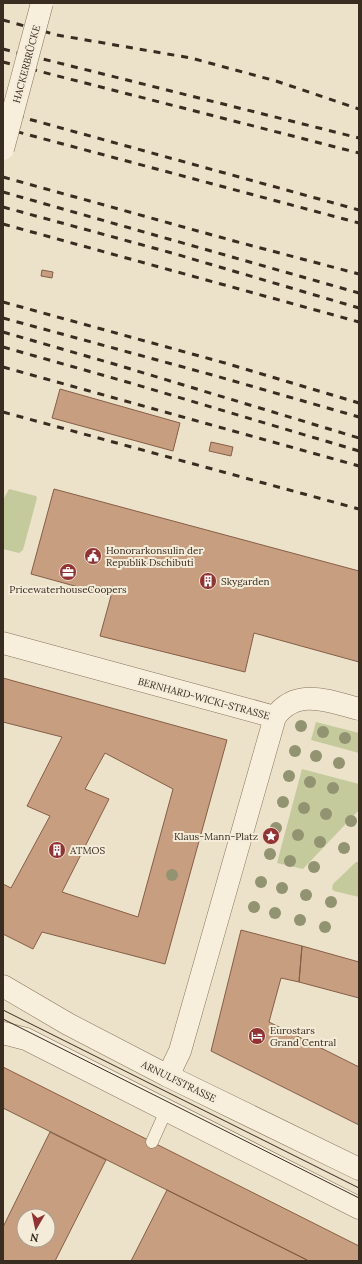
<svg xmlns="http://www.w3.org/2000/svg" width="362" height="1264" viewBox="0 0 362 1264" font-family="Lora,serif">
<rect width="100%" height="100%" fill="#ece1c9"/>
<path fill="#c5ca9d" d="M9,489L36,496L37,498L23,550L19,553L3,549V500Z
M316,722L359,733V753L311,740Z
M302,769L359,784V810L303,869L277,863Z
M356,862H359V897L334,891L332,889L333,884Z"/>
<path fill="#c89e81" stroke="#855e46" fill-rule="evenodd" d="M42,270L53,272L52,278L41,276Z
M60,389L180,423L173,451L52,418Z
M211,442L233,447L231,456L209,451Z
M54,489L359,571V662L254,633L245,672L100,636L111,596L31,574Z
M3,678L227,740L165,964L42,932L33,949L3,934V884L11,888L50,816L27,806L62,737L3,722ZM105,753L173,789L138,917L62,892L109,799L85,789Z
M241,930L302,946L299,982L281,978L269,1022L359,1067V1125L211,1051Z
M302,946L359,962V998L299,982Z
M3,1067L359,1246V1261H309L3,1108Z
M50,1132L106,1160L55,1261H3V1227ZM24,1216H48V1240H24Z
M167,1190L307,1260L306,1261H131Z"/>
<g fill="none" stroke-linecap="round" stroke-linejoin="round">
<g stroke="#87745e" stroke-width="13">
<path id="service" d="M152,1142L166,1111"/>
</g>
<g stroke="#87745e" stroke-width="23">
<path id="minor" d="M3,643L275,717
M168,1076L180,1051L275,717C296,687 329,701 359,709"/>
</g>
<g stroke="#87745e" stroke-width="23">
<path id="tertiary" d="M3,986L68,1024L168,1076L359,1169
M3,1033L26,1039L359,1208"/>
</g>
<use href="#service" stroke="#f7efdc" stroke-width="12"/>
<use href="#minor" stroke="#f7efdc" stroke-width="22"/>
<use href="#tertiary" stroke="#f7efdc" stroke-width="22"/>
<path stroke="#392c21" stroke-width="1" d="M3,1010L359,1188
M3,1019L359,1198"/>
<path stroke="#392c21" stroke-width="3" stroke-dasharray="7 7" stroke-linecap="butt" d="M3,20L57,35L191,58L276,81L359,109
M3,49L359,138
M3,62L359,153
M3,112L359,210
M3,128L359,223
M3,177L234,241L359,274
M3,192L359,293
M3,207L172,253L359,308
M3,224L359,322
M3,302L225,363L359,403
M3,318L216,376L359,417
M3,332L114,364L359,438
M3,347L127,382L359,451
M3,367L359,466
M3,412L359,509"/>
<g stroke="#87745e" stroke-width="23" stroke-linecap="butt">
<path id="tertiary-bridge" d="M3,149L42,3"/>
</g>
<use href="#tertiary-bridge" stroke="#f7efdc" stroke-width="22"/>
</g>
<g fill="#929371">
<circle cx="301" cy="726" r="6"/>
<circle cx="323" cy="732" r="6"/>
<circle cx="345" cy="738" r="6"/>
<circle cx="295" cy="751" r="6"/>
<circle cx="316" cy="756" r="6"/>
<circle cx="339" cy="763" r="6"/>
<circle cx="289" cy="776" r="6"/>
<circle cx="310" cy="782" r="6"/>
<circle cx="333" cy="788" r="6"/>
<circle cx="283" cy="802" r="6"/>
<circle cx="304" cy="808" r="6"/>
<circle cx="326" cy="814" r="6"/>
<circle cx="351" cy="821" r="6"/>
<circle cx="276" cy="828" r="6"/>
<circle cx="298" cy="835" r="6"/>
<circle cx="320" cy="842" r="6"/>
<circle cx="344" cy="848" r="6"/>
<circle cx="270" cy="854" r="6"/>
<circle cx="290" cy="861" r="6"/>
<circle cx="314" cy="867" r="6"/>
<circle cx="172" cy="875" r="6"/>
<circle cx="261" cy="882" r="6"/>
<circle cx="282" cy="888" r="6"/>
<circle cx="306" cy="895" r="6"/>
<circle cx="331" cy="902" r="6"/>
<circle cx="254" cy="907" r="6"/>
<circle cx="275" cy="913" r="6"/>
<circle cx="300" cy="920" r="6"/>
<circle cx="325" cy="927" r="6"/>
</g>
<defs>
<g id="civic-disc" transform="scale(0.9)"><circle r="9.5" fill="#933233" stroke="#f4ecd8"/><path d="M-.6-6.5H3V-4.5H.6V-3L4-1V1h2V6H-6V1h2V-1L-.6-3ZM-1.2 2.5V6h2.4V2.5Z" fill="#fff"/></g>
<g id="office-disc" transform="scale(0.9)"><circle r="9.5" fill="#933233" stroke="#f4ecd8"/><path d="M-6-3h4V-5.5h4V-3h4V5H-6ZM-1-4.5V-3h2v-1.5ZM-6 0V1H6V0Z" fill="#fff"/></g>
<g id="building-disc" transform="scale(0.9)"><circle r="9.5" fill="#933233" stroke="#f4ecd8"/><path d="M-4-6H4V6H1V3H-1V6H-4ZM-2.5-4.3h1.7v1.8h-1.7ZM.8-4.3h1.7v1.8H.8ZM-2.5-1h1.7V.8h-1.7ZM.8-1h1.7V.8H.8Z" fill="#fff"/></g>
<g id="sight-disc" transform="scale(0.9)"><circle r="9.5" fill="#933233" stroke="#f4ecd8"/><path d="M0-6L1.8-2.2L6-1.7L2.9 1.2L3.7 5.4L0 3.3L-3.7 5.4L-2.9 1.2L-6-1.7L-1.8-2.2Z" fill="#fff"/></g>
<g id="hotel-disc" transform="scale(0.9)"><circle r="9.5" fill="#933233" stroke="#f4ecd8"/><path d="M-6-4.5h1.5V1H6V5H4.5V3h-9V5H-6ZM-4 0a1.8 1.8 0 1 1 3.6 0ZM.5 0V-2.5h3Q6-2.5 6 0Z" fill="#fff"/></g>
</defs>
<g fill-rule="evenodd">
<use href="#civic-disc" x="93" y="556"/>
<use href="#office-disc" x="68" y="572"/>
<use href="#building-disc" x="208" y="581"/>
<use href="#sight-disc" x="271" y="836"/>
<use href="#building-disc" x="57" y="850"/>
<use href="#hotel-disc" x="257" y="1036"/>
</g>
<g text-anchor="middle" stroke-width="4" stroke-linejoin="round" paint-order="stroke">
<g font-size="10" fill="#392c21" stroke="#f4ecd8">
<text transform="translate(26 64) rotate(-75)" y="4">HACKERBRÜCKE</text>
<text transform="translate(204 698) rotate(15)" y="4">BERNHARD-WICKI-STRASSE</text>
<text transform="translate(179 1081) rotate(26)" y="4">ARNULFSTRASSE</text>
</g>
<g font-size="10" fill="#392c21" stroke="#f4ecd8" text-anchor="start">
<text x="106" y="554">Honorarkonsulin der<tspan x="106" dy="12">Republik Dschibuti</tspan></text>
<text x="221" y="585">Skygarden</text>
<text x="68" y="593" text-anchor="middle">PricewaterhouseCoopers</text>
<text x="258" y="840" text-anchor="end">Klaus-Mann-Platz</text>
<text x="70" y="854">ATMOS</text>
<text x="270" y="1034">Eurostars<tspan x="270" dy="12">Grand Central</tspan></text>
</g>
</g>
<rect width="362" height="1264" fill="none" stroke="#392c21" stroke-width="8"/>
<g transform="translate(36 1228) rotate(189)"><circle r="19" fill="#f4ecd8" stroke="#a99f8f"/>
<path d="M0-3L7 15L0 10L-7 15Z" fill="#933233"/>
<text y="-6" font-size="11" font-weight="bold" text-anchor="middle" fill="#392c21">N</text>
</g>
</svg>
